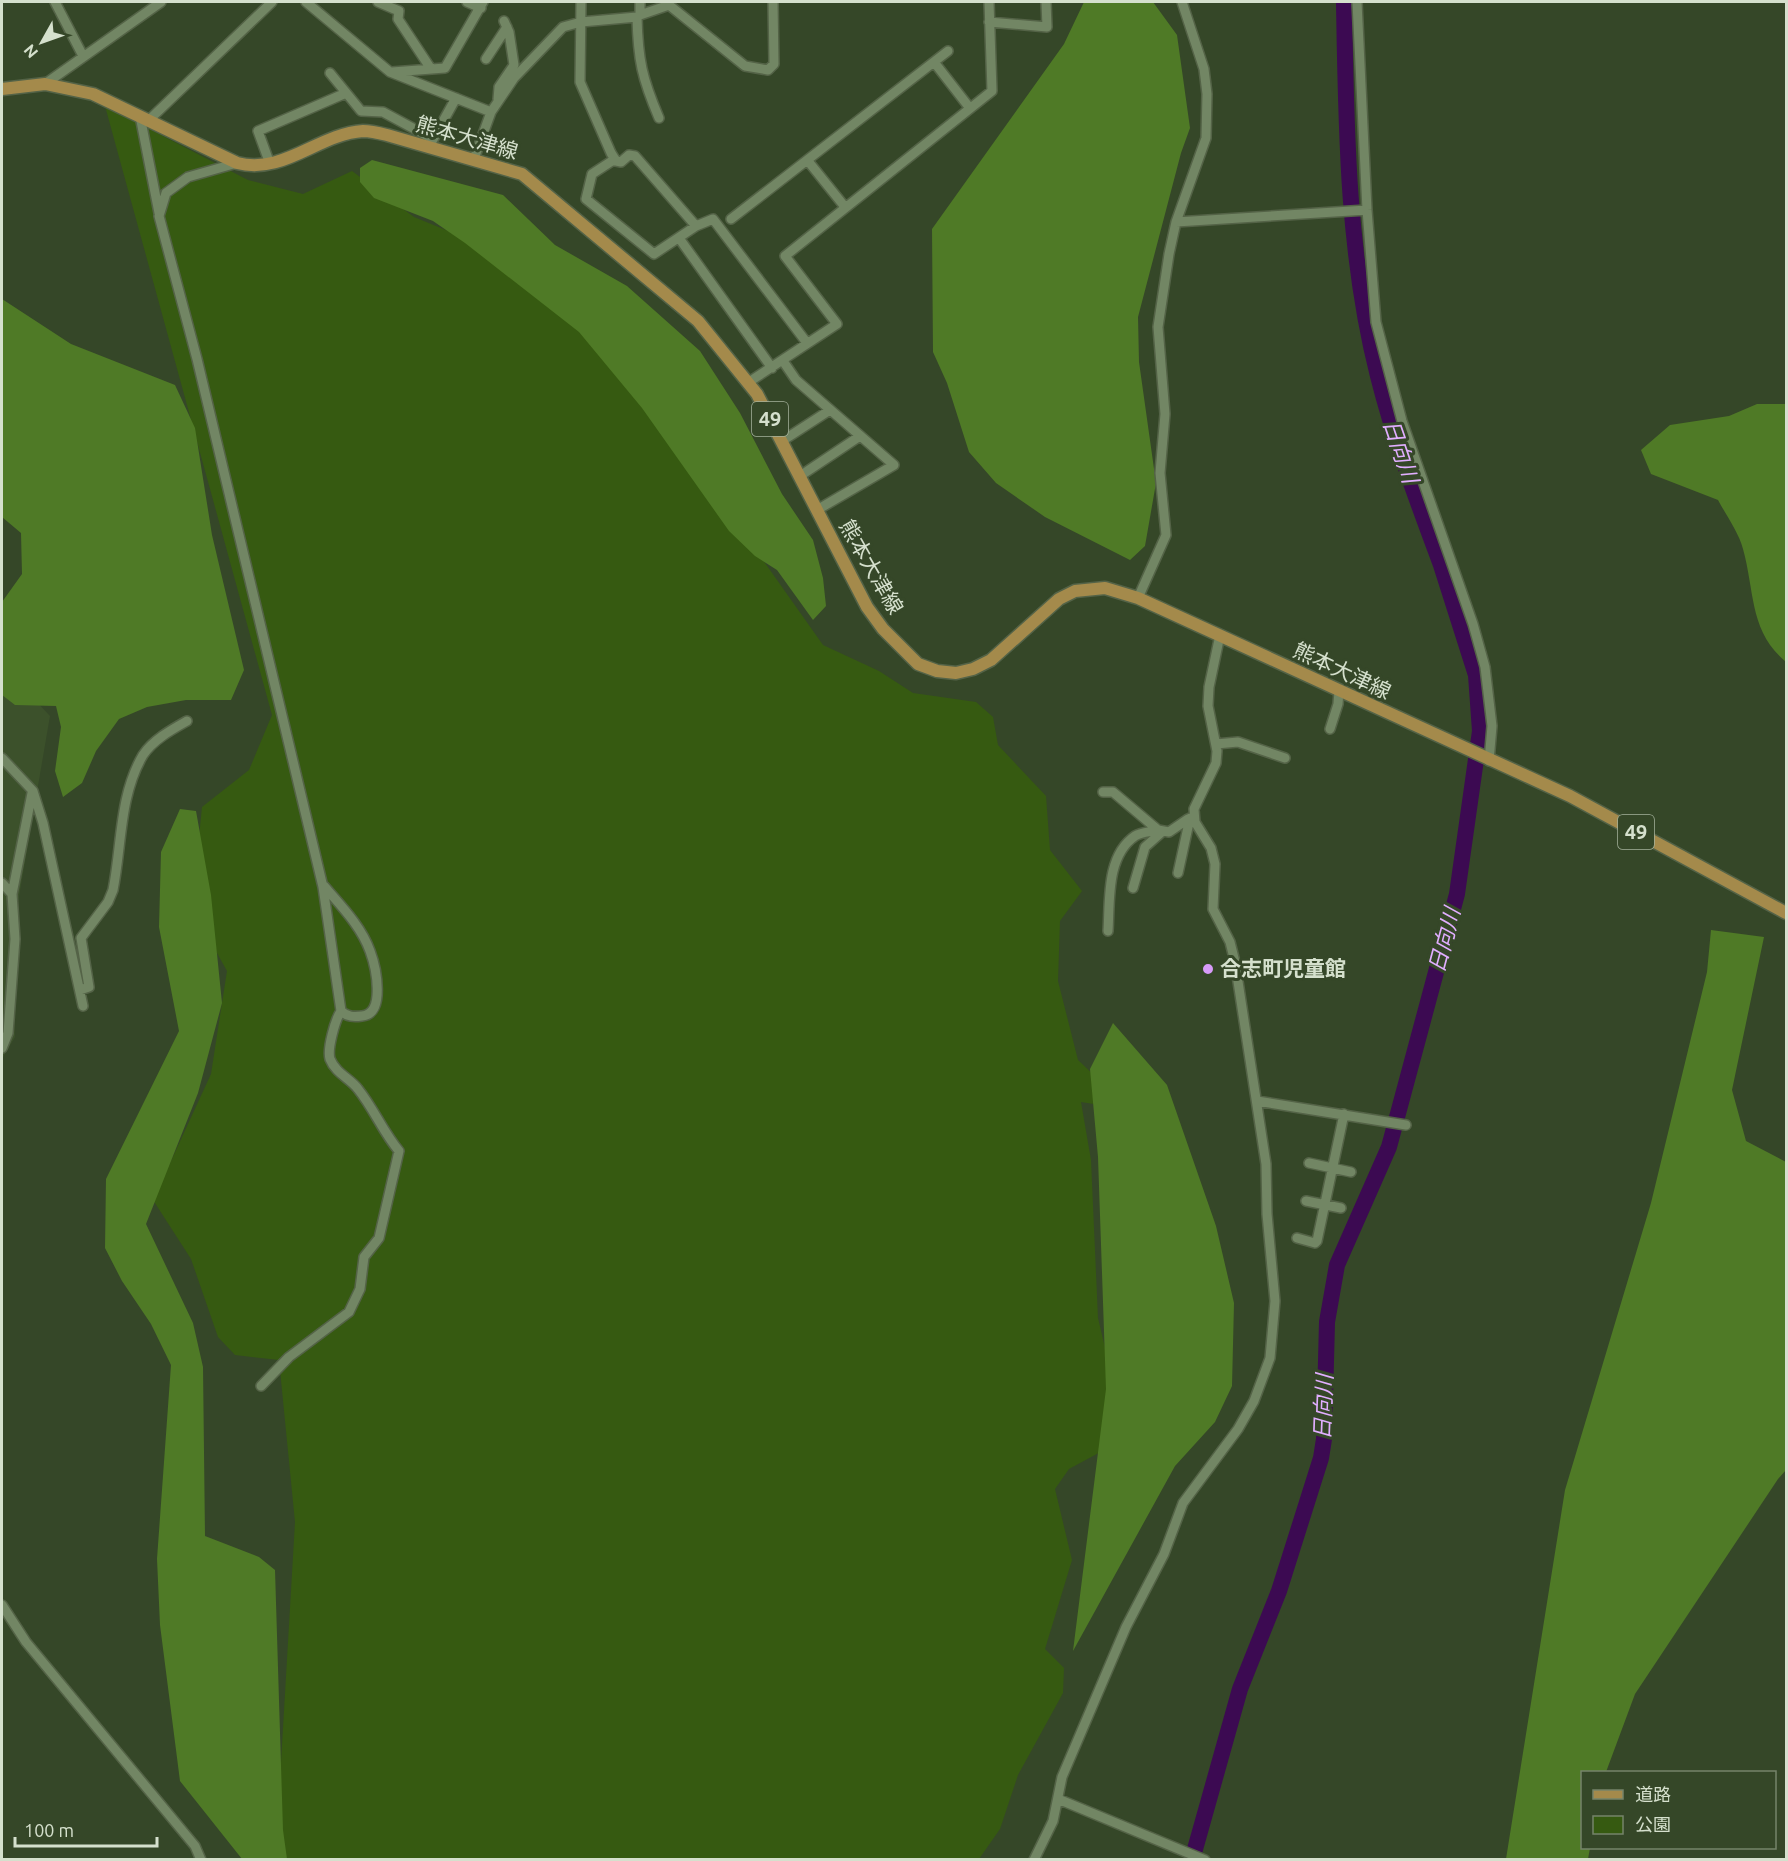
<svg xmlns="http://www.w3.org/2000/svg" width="1788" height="1861" viewBox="0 0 1788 1861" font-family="Ubuntu,'Noto Sans JP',sans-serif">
<rect width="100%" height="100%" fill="#354728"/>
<path fill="#3c512b" d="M2,665L50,716L11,943L15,1037L2,1059Z"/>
<path fill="#365a11" d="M105,106L248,180L303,194L352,171L414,217L485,246L603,334L823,645L879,671L913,693L976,702L993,717L998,745L1046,796L1050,850L1082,891L1060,921L1058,981L1078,1060L1113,1093L1106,1106L1081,1102L1091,1160L1098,1318L1121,1415L1106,1449L1069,1469L1055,1489L1072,1560L1045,1649L1064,1668L1063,1693L1018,1775L1000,1829L979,1859H283L277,1831L295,1522L279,1360L235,1355L218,1337L191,1259L153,1200L211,1074L227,971L192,908L202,807L249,770L272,715Z"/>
<path fill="#4f7a26" d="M1084,2H1153L1177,35L1190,128L1181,153L1138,317L1139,362L1156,483L1145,546L1130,560L1045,517L996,483L969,452L947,383L933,352L932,229L1064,44Z
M372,160L503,195L555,245L627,286L700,351L740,413L782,494L813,540L823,578L826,606L813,620L777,570L755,556L729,531L642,408L579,332L465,243L433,221L374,198L360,182V168Z
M2,299L71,344L175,385L195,428L212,535L244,670L231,700H186L147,707L119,719L96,751L82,783L63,797L55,771L61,727L56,706L15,705L2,695V602L22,574L21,533L2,517Z
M1757,404H1786V662C1749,631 1755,592 1743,549C1739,533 1726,515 1718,500L1651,474L1641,450L1670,425L1729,416Z
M180,809L196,811L211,895L222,1003L198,1093L146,1224L193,1323L203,1367L205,1536L259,1557L275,1570L283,1830L287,1859H242L180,1781L160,1625L157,1559L171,1365L151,1324L122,1281L105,1248L106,1179L179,1031L159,927L161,852Z
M1711,930L1764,937L1732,1090L1746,1141L1786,1162V1470L1778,1479L1635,1694L1606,1772H1582V1848H1590L1588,1859H1506L1565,1490L1651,1203L1707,972Z
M1113,1023L1167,1085L1216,1226L1234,1303L1232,1386L1215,1422L1175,1466L1073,1651L1106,1389L1098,1157L1090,1069Z"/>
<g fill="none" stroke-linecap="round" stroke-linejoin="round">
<path stroke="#3c0a52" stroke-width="16" d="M1192,1860L1240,1689L1279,1591L1321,1458L1324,1439L1327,1322L1337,1265L1389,1147L1457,894L1480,731L1476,675L1441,565C1418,503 1394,440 1378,376C1347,255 1346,125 1344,2"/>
<g stroke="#546347" stroke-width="12">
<path id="minor" d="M55,2L83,56
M306,2L390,72L491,112
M378,2L399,11L398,19L431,69
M467,2L481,8
M581,2L580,82L611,153L616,161L621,162L629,155L635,156L696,226
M1357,2L1367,210L1376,322L1402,421L1473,624L1485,667L1492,726L1489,761
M640,15L669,5L745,66L768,70L774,64L773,2
M637,17C638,60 642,78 659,118
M989,22L1047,27L1046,2
M486,59L507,27
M934,62L969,107
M392,72L445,68L483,2
M330,73L361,111L383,112L433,139
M45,84L161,2
M498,99L499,87L514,65L509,32L504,21
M140,116L159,213
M149,120L272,2
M431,143L456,98
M474,159L491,112L514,78L563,27L581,22L637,17L640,15V2
M615,159L592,174L586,199L654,254L696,226L713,219L807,343
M808,161L845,207
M237,163L188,177L166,193L159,216L197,359L323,887L341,1011C335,1020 327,1049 330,1059C336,1074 350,1078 358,1089C374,1109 383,1132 399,1151L379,1238L364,1257L360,1289L349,1312L289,1357L261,1386
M270,164L258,131L346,93
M731,219L948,51
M1176,222L1367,210
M679,238L772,368
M783,361L796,380L894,465L817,510
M749,382L837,324L785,256L992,91L989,2
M782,441L830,410
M800,476L860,436
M1138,598L1166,535L1160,473L1165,414L1158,327L1169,254L1176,222L1206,138L1207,94L1204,69L1182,2
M1330,729L1338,704L1339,691
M1216,744L1238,742L1285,758
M2,758L33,791L43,823L83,1006
M1103,792H1113L1158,830L1169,832L1188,819
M1178,873L1190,818
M2,883L12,894
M324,886C341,906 361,926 370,951C376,967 386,1014 362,1016C354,1017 347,1017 341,1011
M1133,888L1145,847L1163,831
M1108,931C1110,900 1106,856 1135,836C1141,832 1151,832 1158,830
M80,990L89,987L81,938L108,902L113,890C122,845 119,796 143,755C153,740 171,730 187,721
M2,1048L8,1033L15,939L12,894L32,793
M1257,1101L1406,1125
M1309,1163L1351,1172
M1306,1201L1341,1208
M1297,1238L1315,1243L1317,1241L1344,1114
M2,1605L26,1642L195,1846L201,1860
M1058,1799L1205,1860
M1034,1860L1053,1821L1062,1777L1126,1627L1164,1554L1183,1503L1238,1429L1254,1401L1270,1358L1275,1301L1267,1214L1266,1164L1235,962L1230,942L1213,909L1215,864L1211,848L1195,822L1194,809L1216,763L1217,751L1208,706L1209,687L1220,635"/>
</g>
<g stroke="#546347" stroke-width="15">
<path id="major" d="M2,89L45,84L93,94L237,163C284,175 318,134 363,131C371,131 379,133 387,135L522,174L698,321L757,394L867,607L883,629L918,664L937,671L956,673L973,669L991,660L1059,599L1075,591L1105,588L1138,598L1570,796L1786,913"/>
</g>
<use href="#minor" stroke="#728664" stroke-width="9"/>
<use href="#major" stroke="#a48a4b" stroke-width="12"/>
</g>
<circle fill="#d79bf9" stroke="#354728" stroke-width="2" cx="1208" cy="969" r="6"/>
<g text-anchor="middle" stroke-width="6" stroke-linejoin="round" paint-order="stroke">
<g fill="#354728" stroke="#a5b29c" stroke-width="1.5">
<rect x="752" y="402" width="36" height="34" rx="4.5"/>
<rect x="1618" y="815" width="36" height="34" rx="4.5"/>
</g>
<g font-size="20" font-weight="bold" fill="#d5e0cd">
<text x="770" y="426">49</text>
<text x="1636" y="839">49</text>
</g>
<g font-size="21" fill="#d5e0cd" stroke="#354728">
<text transform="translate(467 138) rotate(16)" y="7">熊本大津線</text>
<text transform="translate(871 567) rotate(60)" y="7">熊本大津線</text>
<text transform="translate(1342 671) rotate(25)" y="7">熊本大津線</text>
</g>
<g font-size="21" font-weight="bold" fill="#d5e0cd" stroke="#354728" text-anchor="start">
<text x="1220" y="976">合志町児童館</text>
</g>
<g font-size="22" font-style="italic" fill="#e1aeff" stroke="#354728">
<text transform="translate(1401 451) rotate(71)" y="8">日向川</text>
<text transform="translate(1444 940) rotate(-75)" y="8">日向川</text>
<text transform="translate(1323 1407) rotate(-88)" y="8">日向川</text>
</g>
</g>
<rect width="1788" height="1861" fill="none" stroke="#d5e0cd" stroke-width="6"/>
<rect x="1581" y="1771" width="195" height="78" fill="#354728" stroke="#75846a" stroke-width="1.5"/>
<rect x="1593" y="1790" width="30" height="9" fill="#a48a4b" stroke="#75846a" stroke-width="1.5"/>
<text x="1635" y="1801" font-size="18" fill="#d5e0cd">道路</text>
<rect x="1593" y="1816" width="30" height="18" fill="#365a11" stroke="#75846a" stroke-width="1.5"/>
<text x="1635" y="1831" font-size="18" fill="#d5e0cd">公園</text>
<g transform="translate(42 42) rotate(230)" stroke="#354728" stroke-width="4.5" paint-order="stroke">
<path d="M0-4.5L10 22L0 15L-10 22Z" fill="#d5e0cd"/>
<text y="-9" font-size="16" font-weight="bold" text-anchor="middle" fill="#d5e0cd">N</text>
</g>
<path d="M15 1837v9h142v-9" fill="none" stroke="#d5e0cd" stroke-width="3"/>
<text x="24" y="1837" font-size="18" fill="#d5e0cd" stroke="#354728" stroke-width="4.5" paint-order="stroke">100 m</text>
</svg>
